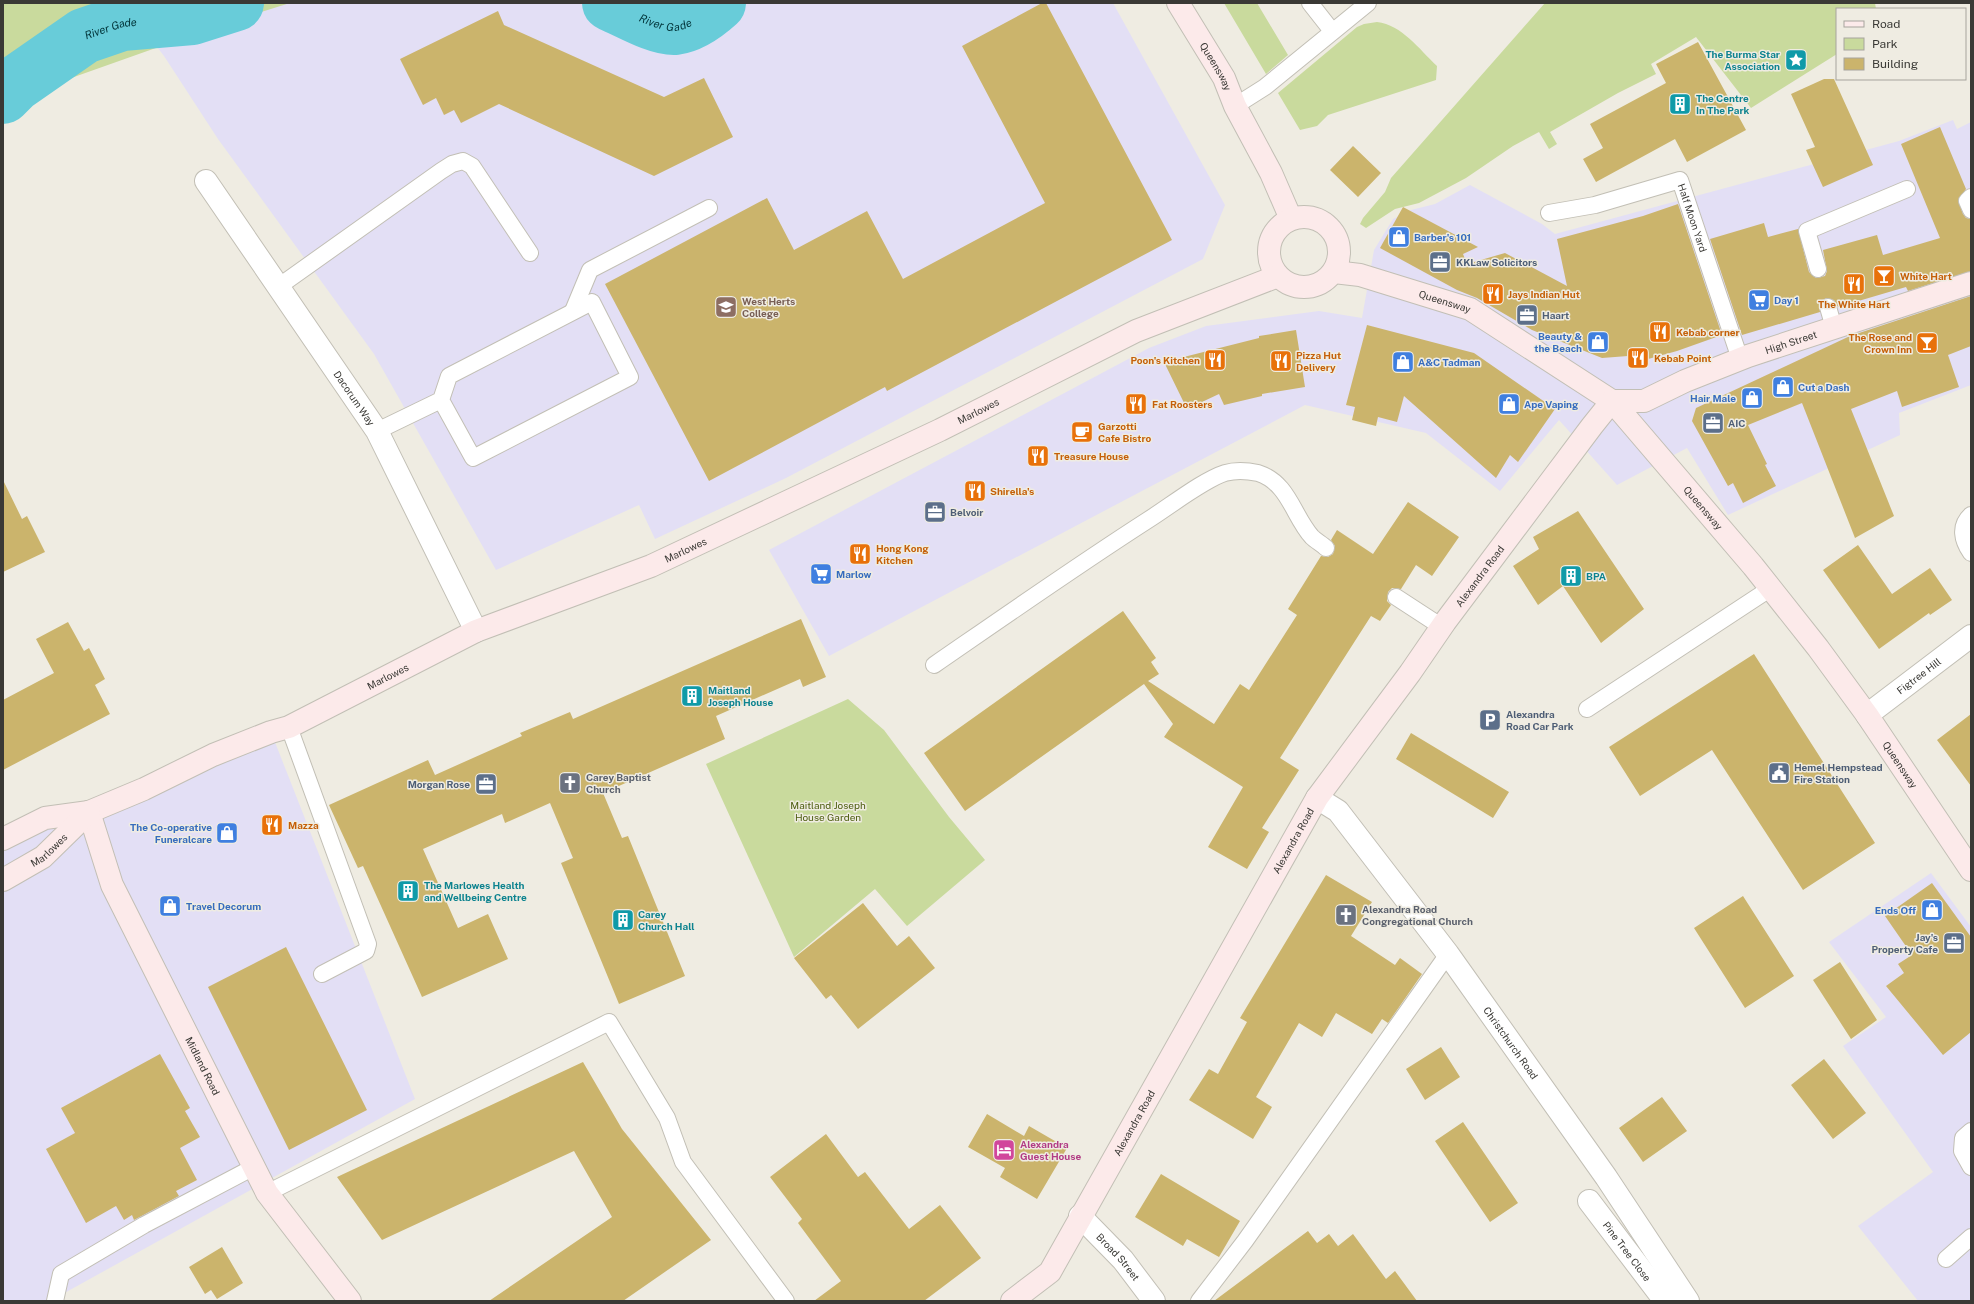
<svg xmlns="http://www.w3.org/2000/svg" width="1974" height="1304" viewBox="0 0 1974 1304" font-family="'Public Sans',sans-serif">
<rect width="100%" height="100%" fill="#efece2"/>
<path fill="#e3dff5" d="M123,3H1113L1225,205L1203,259L786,478L655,539L639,505L496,570L374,354L218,139L164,56Z
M1953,120L1957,129L1971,122V385L1899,413L1900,435L1728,515L1687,448L1617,485L1559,420L1500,491L1426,433L1305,405L829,656L769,550L1149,348L1206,326L1319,311L1362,318L1374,250L1393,219L1411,210L1435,204L1470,185L1542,224L1555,234L1899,141Z
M271,732L415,1099L50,1301H3V839Z
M1931,873L1971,927V1301H1918L1858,1226L1933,1172L1843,1046L1886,1017L1829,942Z"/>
<path fill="#c9da9d" d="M3,3H290L229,22L43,88L3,117Z
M1224,3H1257L1288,55L1266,74Z
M1545,3H1875L1876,9H1837V54L1751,108L1696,37L1651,64L1656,74L1618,93L1550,132L1557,144L1549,149L1539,132L1513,146L1466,178L1419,203L1395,209L1366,228L1360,224L1363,218L1385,192L1391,178Z
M1377,22C1402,25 1419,49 1437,66L1436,80L1328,115L1317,126L1300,130L1278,93L1357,27L1364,24Z
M848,699L884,730L949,817L985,860L907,926L875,889L794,957L706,764Z"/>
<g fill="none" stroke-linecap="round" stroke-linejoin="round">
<g stroke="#68ccd9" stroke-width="56">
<path id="s1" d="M610,3C627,10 657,28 675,27C690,25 707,13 718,3"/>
<path id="s2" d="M3,96L15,84L84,36L122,23L192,17L236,3"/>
</g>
</g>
<path fill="#cbb46c" d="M1042,3H1046L1172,240L887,391L885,387L709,481L605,284L767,198L794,250L867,211L903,279L1045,203L962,46Z
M498,11L504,25L664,97L704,78L733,137L654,176L499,104L461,123L454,110L444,115L436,98L423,105L400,59Z
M1698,42L1746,130L1687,162L1675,139L1596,182L1583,159L1603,148L1590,124L1666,83L1656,64Z
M1824,79H1834L1873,165L1823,187L1806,150L1815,147L1791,94Z
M1940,127L1966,189L1958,200L1963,214L1966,218L1971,219V271L1908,291L1906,287L1838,307L1834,300L1826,298L1819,304L1820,312L1742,335L1710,239L1764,223L1768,237L1798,229L1809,272L1816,278L1825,276L1827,271L1823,250L1877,235L1883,255L1940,238L1901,144Z
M1353,146L1381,173L1358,197L1330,170Z
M1678,204L1722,335L1677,351L1630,364L1628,356L1602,358L1532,330L1477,298L1457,290L1380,248L1403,207L1478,247L1463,254L1467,264L1505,253L1567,286L1557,239L1643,216Z
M1971,296V346L1948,355L1959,387L1902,407L1897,391L1851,409L1894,516L1855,538L1802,403L1748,425L1767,464L1765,465L1776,486L1743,503L1733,483L1728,486L1692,421L1696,408L1850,336Z
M1367,325L1474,353L1555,409L1518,462L1510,455L1496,478L1404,396L1397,422L1378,417L1376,426L1352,420L1355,407L1346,405Z
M1296,330L1305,387L1262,394V396L1224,405L1219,394L1187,409L1164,362L1259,338V336Z
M3,480L22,519L27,516L45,552L3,572Z
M1408,502L1459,537L1432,576L1416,565L1401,589L1392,588L1388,592L1387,601L1391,605L1380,621L1371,616L1280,758L1299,770L1262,828L1269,832L1247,869L1208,847L1243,787L1164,737L1173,724L1144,684L965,811L924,753L1123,611L1156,658L1151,662L1159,674L1148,681L1214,724L1240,684L1249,690L1297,615L1288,609L1321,556L1328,557L1333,554L1335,546L1331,540L1337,530L1373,554Z
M1578,511L1644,609L1601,643L1563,586L1538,605L1513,566L1539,549L1533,537Z
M1858,545L1892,594L1930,568L1952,600L1930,615L1929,613L1879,649L1823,570Z
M801,619L826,677L803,687L800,679L716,716L725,739L603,793L622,838L628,836L685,976L619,1004L561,863L573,858L550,803L505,823L502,814L423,849L458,928L488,914L508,959L422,997L363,866L358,868L329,805L428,760L435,775L522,736L520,733L570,712L573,719Z
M68,622L84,651L89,648L105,679L95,685L110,714L3,770V700L54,673L36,639Z
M1754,654L1875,843L1803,890L1712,750L1640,796L1609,747Z
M1971,714V786L1937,740Z
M1411,733L1509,792L1493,818L1396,759Z
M1326,875L1372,902L1351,936L1395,965L1400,958L1422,974L1388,1023L1382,1019L1372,1034L1336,1013L1322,1037L1299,1023L1256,1097L1272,1107L1253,1139L1189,1100L1209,1069L1218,1074L1247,1022L1240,1018Z
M1932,883L1971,937V1032L1943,1055L1886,986L1904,973L1898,964L1912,955L1885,916Z
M1743,896L1794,976L1745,1008L1694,928Z
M863,903L897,946L909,936L935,968L858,1029L831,995L826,999L794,958Z
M286,947L367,1110L289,1150L208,987Z
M1840,962L1877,1020L1851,1039L1813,980Z
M1441,1047L1460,1077L1425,1100L1406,1069Z
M160,1054L190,1108L185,1111L200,1137L180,1148L197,1180L176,1191L179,1196L134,1220L132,1215L124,1220L116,1206L86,1223L46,1149L75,1133L61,1108Z
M1824,1059L1866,1113L1833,1139L1791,1085Z
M583,1062L622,1129L711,1240L623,1301H489L612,1217L574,1151L382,1240L337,1177Z
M1662,1097L1687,1131L1643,1162L1619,1128Z
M987,1114L1024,1136L1029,1126L1067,1148L1037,1199L1000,1177L1005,1168L968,1147Z
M1463,1122L1518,1203L1490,1222L1435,1141Z
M826,1134L858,1177L865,1172L909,1229L940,1205L981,1258L924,1301H814L841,1281L798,1223L802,1219L770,1177Z
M1161,1174L1240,1221L1219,1257L1187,1239L1183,1246L1135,1217Z
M1308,1231L1317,1243L1329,1234L1338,1246L1353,1234L1386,1279L1395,1271L1417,1301H1214Z
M222,1247L243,1283L217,1299L211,1290L205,1294L189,1267Z"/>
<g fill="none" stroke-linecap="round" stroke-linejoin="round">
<g stroke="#c2bfb5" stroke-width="18">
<g id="lane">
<path d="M1310,3L1332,31"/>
<path d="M1235,106L1265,87L1368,3"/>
<path d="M1971,197L1967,201L1971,210"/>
<path id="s3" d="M1549,213L1595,205L1680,180L1740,359"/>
<path d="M1818,269L1807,231L1907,189"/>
<path d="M278,287L441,171L452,164L463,161L472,166L530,253"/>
<path d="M1828,307L1834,328"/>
<path d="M573,311L590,270L709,208"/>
<path d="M377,431L441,400L449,376L592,302L630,377L473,458L441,400"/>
<path d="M1971,515C1959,526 1962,540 1971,553"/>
<path d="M1396,597L1442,627"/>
<path d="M934,665C1005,616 1075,567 1148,520C1169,507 1203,480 1225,473C1235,470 1249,471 1258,473C1289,483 1293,516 1312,537C1316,541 1322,544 1326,548"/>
<path d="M1587,709L1771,588"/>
<path d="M289,727L368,944L366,951L322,974"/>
<path d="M1971,1131L1963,1138L1962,1151L1971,1167"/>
<path d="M267,1193L609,1022L667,1118L683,1162L786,1301"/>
<path d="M1946,1259L1971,1237"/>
<path d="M55,1301L61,1274L144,1225L254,1167"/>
<path d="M1199,1301L1245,1241L1448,954"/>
</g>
</g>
<g stroke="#c2bfb5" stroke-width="24">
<g id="street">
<path id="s4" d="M206,181L377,431L476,631"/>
<path id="s5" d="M1867,715L1971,636"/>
<path id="s6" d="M1317,798L1338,811L1448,954L1606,1177L1688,1301"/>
<path id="s7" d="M1589,1201L1665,1301"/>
<path id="s8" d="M1080,1216L1123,1260L1154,1301"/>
</g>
</g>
<g stroke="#c2bfb5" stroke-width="24">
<g id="secondary">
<path id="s9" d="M1178,3L1224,78L1235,106L1271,173L1291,219"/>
<circle cx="1304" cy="252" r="35"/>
<path id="s10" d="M1334,272L1360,275L1470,309L1612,401L1753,566L1818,648L1867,715L1971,870"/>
<path id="s11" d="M89,812L112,885L267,1193L350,1301"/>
<path id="s12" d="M3,839L45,818L89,812L144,789L213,755L271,732L289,727L476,631L651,566L940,430L1136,331L1278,276"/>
<path id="s13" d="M3,880L43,857L89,812"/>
<path id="s14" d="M1012,1301L1050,1272L1317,798L1410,673L1445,622L1592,426L1612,401H1644L1685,381L1748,356L1971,283"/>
</g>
</g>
<use href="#lane" stroke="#fff" stroke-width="16"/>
<use href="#street" stroke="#fff" stroke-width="22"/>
<use href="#secondary" stroke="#fceaea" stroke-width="22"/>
</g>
<defs>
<g id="sight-square" transform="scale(1.15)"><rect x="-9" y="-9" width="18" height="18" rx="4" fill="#0f9aa8" stroke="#efece2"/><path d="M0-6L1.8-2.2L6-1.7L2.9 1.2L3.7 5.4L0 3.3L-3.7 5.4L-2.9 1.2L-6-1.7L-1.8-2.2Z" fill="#fff"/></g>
<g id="building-square" transform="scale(1.15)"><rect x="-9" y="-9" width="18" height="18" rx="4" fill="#0f9aa8" stroke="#efece2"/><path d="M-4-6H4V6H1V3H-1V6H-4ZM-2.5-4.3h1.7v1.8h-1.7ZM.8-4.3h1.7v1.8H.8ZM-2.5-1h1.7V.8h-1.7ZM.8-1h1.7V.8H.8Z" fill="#fff"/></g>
<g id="shop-square" transform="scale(1.15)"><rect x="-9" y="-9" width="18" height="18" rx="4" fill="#3f7fe0" stroke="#efece2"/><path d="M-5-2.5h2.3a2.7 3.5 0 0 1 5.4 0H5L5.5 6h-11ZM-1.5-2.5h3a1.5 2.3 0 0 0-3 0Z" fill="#fff"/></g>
<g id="office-square" transform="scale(1.15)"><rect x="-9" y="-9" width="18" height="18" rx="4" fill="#5c6f8a" stroke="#efece2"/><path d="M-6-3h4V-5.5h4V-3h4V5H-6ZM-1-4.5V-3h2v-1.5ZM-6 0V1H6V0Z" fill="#fff"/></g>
<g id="bar-square" transform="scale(1.15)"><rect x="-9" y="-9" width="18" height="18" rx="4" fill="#e8710a" stroke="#efece2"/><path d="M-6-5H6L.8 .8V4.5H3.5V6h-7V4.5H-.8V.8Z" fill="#fff"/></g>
<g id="restaurant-square" transform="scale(1.15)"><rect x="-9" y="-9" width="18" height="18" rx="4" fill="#e8710a" stroke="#efece2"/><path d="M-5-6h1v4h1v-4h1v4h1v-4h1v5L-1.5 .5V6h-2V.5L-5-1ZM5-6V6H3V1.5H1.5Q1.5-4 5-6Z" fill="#fff"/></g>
<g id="supermarket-square" transform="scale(1.15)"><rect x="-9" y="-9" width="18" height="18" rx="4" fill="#3f7fe0" stroke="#efece2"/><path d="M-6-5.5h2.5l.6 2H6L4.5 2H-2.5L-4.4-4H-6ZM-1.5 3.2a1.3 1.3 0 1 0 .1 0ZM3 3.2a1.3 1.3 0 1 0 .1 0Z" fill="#fff"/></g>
<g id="university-square" transform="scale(1.15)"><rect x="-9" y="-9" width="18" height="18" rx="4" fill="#8d6e63" stroke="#efece2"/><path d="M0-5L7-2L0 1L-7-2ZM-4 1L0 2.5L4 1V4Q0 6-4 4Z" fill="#fff"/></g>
<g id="cafe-square" transform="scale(1.15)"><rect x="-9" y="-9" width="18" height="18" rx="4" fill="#e8710a" stroke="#efece2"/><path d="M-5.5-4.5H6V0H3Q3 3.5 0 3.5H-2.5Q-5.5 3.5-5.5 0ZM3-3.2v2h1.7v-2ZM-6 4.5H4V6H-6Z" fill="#fff"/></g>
<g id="parking-square" transform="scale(1.15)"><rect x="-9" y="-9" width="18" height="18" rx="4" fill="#5c6f8a" stroke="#efece2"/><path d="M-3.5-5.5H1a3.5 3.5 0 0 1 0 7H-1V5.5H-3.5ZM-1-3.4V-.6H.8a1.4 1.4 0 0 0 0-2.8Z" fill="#fff"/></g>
<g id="civic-square" transform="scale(1.15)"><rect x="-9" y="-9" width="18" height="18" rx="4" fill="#5c6f8a" stroke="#efece2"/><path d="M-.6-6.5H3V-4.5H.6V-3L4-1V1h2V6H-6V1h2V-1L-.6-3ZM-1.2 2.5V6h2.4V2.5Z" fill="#fff"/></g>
<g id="church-square" transform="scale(1.15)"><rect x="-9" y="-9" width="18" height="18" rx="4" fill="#6b7280" stroke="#efece2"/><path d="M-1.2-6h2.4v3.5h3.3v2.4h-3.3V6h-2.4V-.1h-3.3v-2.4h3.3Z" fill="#fff"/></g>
<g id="hotel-square" transform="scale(1.15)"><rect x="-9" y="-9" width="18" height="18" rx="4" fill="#d1479c" stroke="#efece2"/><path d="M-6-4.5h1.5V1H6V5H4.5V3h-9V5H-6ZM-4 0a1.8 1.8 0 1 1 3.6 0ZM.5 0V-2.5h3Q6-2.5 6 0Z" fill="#fff"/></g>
</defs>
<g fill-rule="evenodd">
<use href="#sight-square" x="1796" y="60"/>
<use href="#building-square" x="1680" y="104"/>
<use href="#shop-square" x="1399" y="237"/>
<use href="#office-square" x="1440" y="262"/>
<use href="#bar-square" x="1884" y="276"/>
<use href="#restaurant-square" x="1854" y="284"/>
<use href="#restaurant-square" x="1493" y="294"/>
<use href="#supermarket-square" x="1759" y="300"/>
<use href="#university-square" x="726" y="307"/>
<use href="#office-square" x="1527" y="315"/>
<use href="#restaurant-square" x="1660" y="332"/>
<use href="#shop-square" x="1598" y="342"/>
<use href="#bar-square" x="1927" y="343"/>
<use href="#restaurant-square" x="1638" y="358"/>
<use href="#restaurant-square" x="1215" y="360"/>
<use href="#restaurant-square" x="1281" y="361"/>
<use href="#shop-square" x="1403" y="362"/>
<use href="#shop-square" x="1783" y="387"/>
<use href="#shop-square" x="1752" y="398"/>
<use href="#restaurant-square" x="1136" y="404"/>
<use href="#shop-square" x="1509" y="404"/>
<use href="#office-square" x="1713" y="423"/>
<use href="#cafe-square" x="1082" y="432"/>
<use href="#restaurant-square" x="1038" y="456"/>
<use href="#restaurant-square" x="975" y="491"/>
<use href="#office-square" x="935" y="512"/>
<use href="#restaurant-square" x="860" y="554"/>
<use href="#supermarket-square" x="821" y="574"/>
<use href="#building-square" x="1571" y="576"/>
<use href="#building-square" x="692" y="696"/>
<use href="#parking-square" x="1490" y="720"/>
<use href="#civic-square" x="1779" y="773"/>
<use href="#church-square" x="570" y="783"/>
<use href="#office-square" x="486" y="784"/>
<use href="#restaurant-square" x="272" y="825"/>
<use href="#shop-square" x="227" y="833"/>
<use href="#building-square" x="408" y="891"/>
<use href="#shop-square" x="170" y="906"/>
<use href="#shop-square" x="1932" y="910"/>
<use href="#church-square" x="1346" y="915"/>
<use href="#building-square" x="623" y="920"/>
<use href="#office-square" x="1954" y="943"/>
<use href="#hotel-square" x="1004" y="1150"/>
</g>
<g text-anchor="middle" stroke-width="3" stroke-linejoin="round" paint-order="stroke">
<g font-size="10" font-weight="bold" fill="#0d838f" stroke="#efece2" text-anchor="start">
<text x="1780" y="58" text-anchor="end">The Burma Star<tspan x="1780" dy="12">Association</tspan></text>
<text x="1696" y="102">The Centre<tspan x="1696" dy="12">In The Park</tspan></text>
<text x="1586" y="580">BPA</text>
<text x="708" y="694">Maitland<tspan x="708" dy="12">Joseph House</tspan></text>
<text x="424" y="889">The Marlowes Health<tspan x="424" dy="12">and Wellbeing Centre</tspan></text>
<text x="638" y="918">Carey<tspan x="638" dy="12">Church Hall</tspan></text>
</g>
<g font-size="10" fill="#3a3935" stroke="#efece2">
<text dy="4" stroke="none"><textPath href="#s9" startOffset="74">Queensway</textPath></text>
<text dy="4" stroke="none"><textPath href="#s3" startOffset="175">Half Moon Yard</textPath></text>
<text dy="4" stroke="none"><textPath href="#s10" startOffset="115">Queensway</textPath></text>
<text dy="4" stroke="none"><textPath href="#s14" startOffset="1277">High Street</textPath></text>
<text dy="4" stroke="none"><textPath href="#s4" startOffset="263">Dacorum Way</textPath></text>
<text dy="4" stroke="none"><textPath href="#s12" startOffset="1068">Marlowes</textPath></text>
<text dy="4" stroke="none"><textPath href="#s10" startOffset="451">Queensway</textPath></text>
<text dy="4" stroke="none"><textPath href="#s12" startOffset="744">Marlowes</textPath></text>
<text dy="4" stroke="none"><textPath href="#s14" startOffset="867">Alexandra Road</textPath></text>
<text dy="4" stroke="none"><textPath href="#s5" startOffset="65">Figtree Hill</textPath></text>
<text dy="4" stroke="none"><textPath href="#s12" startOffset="420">Marlowes</textPath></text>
<text dy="4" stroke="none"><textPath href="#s10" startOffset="775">Queensway</textPath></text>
<text dy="4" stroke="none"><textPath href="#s14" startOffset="543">Alexandra Road</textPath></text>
<text dy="4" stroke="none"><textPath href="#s13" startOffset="55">Marlowes</textPath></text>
<text dy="4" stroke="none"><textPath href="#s6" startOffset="314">Christchurch Road</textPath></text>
<text dy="4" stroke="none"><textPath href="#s11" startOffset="279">Midland Road</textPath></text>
<text dy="4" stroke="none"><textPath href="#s14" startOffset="219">Alexandra Road</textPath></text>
<text dy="4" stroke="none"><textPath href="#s7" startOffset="63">Pine Tree Close</textPath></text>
<text dy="4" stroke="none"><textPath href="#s8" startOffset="56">Broad Street</textPath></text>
</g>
<g font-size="10" font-weight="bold" fill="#366cbe" stroke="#efece2" text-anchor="start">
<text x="1414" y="241">Barber's 101</text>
<text x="1774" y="304">Day 1</text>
<text x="1582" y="340" text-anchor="end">Beauty &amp;<tspan x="1582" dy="12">the Beach</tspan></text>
<text x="1418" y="366">A&amp;C Tadman</text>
<text x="1798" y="391">Cut a Dash</text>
<text x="1736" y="402" text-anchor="end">Hair Male</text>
<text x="1524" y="408">Ape Vaping</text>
<text x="836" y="578">Marlow</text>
<text x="212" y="831" text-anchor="end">The Co-operative<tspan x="212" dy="12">Funeralcare</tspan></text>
<text x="186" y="910">Travel Decorum</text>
<text x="1916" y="914" text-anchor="end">Ends Off</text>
</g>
<g font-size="10" font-weight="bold" fill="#4e5e75" stroke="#efece2" text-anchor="start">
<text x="1456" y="266">KKLaw Solicitors</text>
<text x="1542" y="319">Haart</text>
<text x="1728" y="427">AIC</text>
<text x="950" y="516">Belvoir</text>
<text x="1506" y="718">Alexandra<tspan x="1506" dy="12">Road Car Park</tspan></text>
<text x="1794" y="771">Hemel Hempstead<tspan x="1794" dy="12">Fire Station</tspan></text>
<text x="470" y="788" text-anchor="end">Morgan Rose</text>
<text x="1938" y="941" text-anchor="end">Jay's<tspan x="1938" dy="12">Property Cafe</tspan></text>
</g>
<g font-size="10" font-weight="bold" fill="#c56008" stroke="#efece2" text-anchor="start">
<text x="1900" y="280">White Hart</text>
<text x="1508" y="298">Jays Indian Hut</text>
<text x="1854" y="308" text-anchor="middle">The White Hart</text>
<text x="1676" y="336">Kebab corner</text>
<text x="1912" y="341" text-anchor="end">The Rose and<tspan x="1912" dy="12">Crown Inn</tspan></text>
<text x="1296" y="359">Pizza Hut<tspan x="1296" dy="12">Delivery</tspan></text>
<text x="1654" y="362">Kebab Point</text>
<text x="1200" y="364" text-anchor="end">Poon's Kitchen</text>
<text x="1152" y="408">Fat Roosters</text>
<text x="1098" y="430">Garzotti<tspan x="1098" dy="12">Cafe Bistro</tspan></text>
<text x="1054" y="460">Treasure House</text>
<text x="990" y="495">Shirella's</text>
<text x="876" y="552">Hong Kong<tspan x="876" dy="12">Kitchen</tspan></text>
<text x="288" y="829">Mazza</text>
</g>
<g font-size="10" font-weight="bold" fill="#785e54" stroke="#efece2" text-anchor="start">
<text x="742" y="305">West Herts<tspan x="742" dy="12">College</tspan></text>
</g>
<g font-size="10" font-weight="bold" fill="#5b616d" stroke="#efece2" text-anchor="start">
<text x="586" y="781">Carey Baptist<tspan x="586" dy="12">Church</tspan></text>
<text x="1362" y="913">Alexandra Road<tspan x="1362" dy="12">Congregational Church</tspan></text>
</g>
<g font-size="10" fill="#4d5d0f" stroke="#efece2">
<text x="828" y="809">Maitland Joseph<tspan x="828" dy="12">House Garden</tspan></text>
</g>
<g font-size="10" font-weight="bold" fill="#b23c85" stroke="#efece2" text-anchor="start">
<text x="1020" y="1148">Alexandra<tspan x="1020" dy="12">Guest House</tspan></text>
</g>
<g font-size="11" font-style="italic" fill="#003338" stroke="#efece2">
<text dy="4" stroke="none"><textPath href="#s1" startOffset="60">River Gade</textPath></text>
<text dy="4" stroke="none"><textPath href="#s2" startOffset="129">River Gade</textPath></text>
</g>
</g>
<rect width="1974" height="1304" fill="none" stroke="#3a3935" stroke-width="8"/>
<rect x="1836" y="8" width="130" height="72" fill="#efece2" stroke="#a7a49d"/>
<rect x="1844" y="21" width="20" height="6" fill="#fceaea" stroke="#a7a49d"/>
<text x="1872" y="28" font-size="12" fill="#3a3935">Road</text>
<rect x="1844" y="38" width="20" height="12" fill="#c9da9d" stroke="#a7a49d"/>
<text x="1872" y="48" font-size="12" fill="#3a3935">Park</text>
<rect x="1844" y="58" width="20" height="12" fill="#cbb46c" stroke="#a7a49d"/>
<text x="1872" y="68" font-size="12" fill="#3a3935">Building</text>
</svg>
